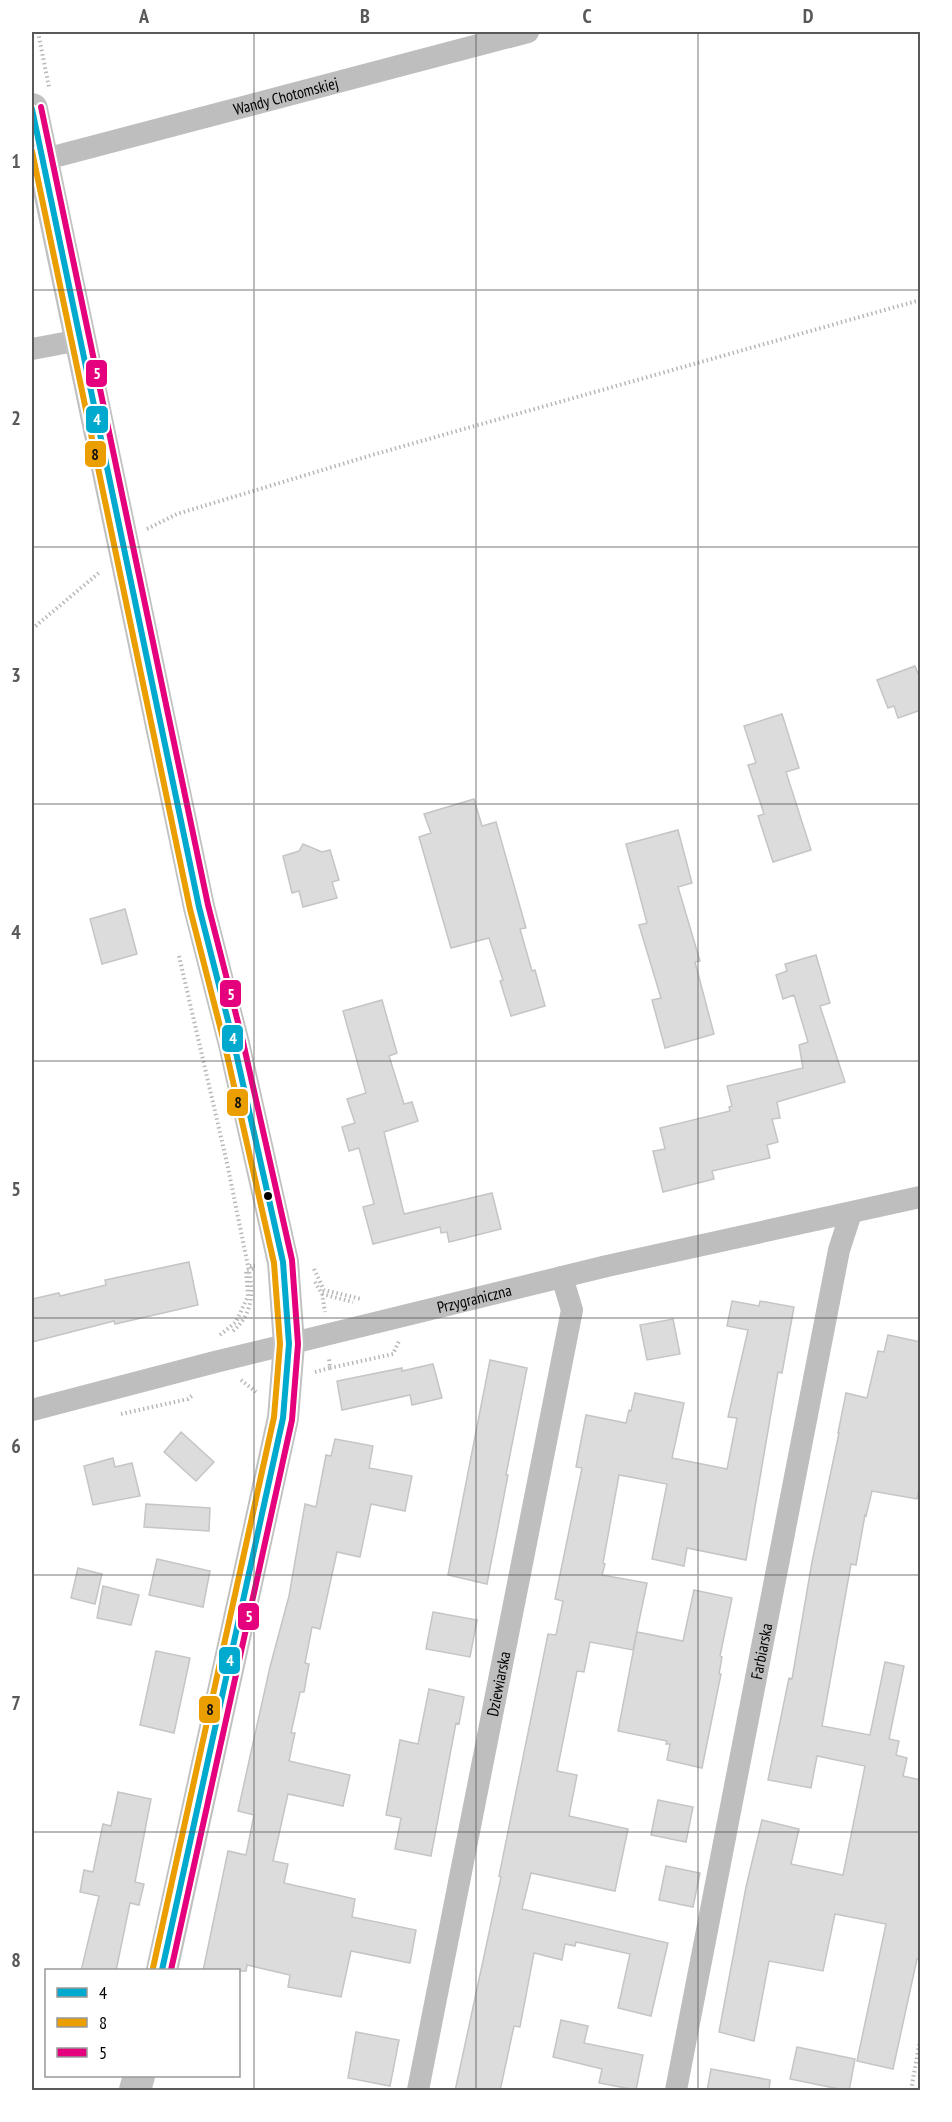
<svg xmlns="http://www.w3.org/2000/svg" width="952" height="2122" viewBox="0 0 952 2122" font-family="'PT Sans Narrow',sans-serif">
<rect width="100%" height="100%" fill="#fff"/>
<path fill="#dcdcdc" stroke="#c5c5c5" stroke-width="1.5" d="M915,666L921,681V710L898,718L894,706L888,708L877,680Z
M782,714L799,768L786,772L811,850L773,862L758,816L764,814L748,765L756,763L744,726Z
M474,799L482,826L496,822L526,928L520,929L532,971L535,970L545,1006L511,1016L500,981L503,980L489,938L451,948L419,837L431,833L424,814Z
M678,830L692,883L678,887L700,961L695,962L714,1034L665,1048L652,1000L661,998L639,925L647,923L626,844Z
M303,844L322,852L330,850L339,880L332,882L337,898L303,907L299,891L292,893L283,856L299,851Z
M125,909L137,954L102,964L90,919Z
M816,955L830,1003L820,1006L845,1082L777,1102L780,1118L772,1119L778,1142L767,1145L770,1158L712,1171L714,1179L663,1192L653,1151L665,1149L660,1128L730,1111L729,1107L732,1106L727,1086L803,1068L799,1045L808,1042L794,995L783,999L776,975L787,971L785,964Z
M382,1000L397,1053L389,1056L404,1104L412,1102L418,1121L384,1132L404,1214L492,1193L501,1229L449,1242L447,1232L441,1233L440,1227L373,1244L363,1207L374,1204L359,1148L349,1151L342,1127L355,1123L347,1099L366,1093L343,1011Z
M189,1262L198,1305L115,1324L114,1321L32,1342V1299L59,1293L60,1296L106,1285L105,1280Z
M732,1301L759,1306L760,1301L794,1307L782,1373L778,1372L746,1560L687,1548L684,1566L652,1559L667,1484L619,1475L603,1563L605,1564L602,1575L647,1583L633,1650L590,1642L584,1672L577,1671L557,1771L577,1775L569,1816L628,1829L615,1891L531,1873L522,1909L668,1943L651,2016L618,2008L630,1954L576,1942L575,1946L565,1944L562,1960L534,1953L520,2027L514,2026L500,2091H455L501,1877L499,1876L548,1634L556,1635L563,1601L555,1599L582,1468L576,1467L586,1415L626,1423L629,1410L631,1411L635,1393L684,1403L672,1458L727,1469L737,1418L728,1417L748,1330L727,1326Z
M673,1319L680,1354L647,1360L640,1325Z
M888,1335L921,1342V1482L917,1499L872,1491L866,1516L865,1515L856,1565L851,1564L822,1726L870,1735L885,1662L904,1666L889,1739L899,1741L896,1755L907,1758L903,1776L921,1780V1960L917,1959L893,2069L857,2061L886,1924L835,1914L823,1971L769,1961L754,2041L719,2032L746,1887L762,1820L799,1829L791,1864L843,1875L865,1766L817,1756L811,1788L768,1780L789,1678L792,1679L812,1562L839,1433H838L846,1393L867,1398L878,1351L884,1352Z
M490,1360L527,1368L506,1475H508L487,1584L448,1575Z
M433,1364L442,1398L412,1405L410,1395L342,1410L337,1381L402,1368V1371Z
M181,1432L214,1462L196,1481L164,1452Z
M335,1439L373,1446L369,1468L412,1476L405,1511L371,1504L360,1557L337,1552L320,1629L312,1627L305,1663L309,1664L304,1692H300L291,1733H295L289,1761L350,1775L343,1806L288,1794L273,1861L288,1864L284,1883L355,1899L352,1917L416,1930L410,1963L351,1951L341,1997L288,1987L290,1975L247,1965L246,1971H203L228,1851L246,1855L254,1815L238,1811L251,1752L270,1667L289,1596L305,1504L316,1507L326,1455L331,1456Z
M113,1458L115,1467L132,1463L140,1496L93,1505L84,1466Z
M146,1504L210,1508L209,1531L144,1527Z
M157,1559L210,1571L203,1607L149,1595Z
M78,1568L102,1574L95,1604L71,1598Z
M103,1586L139,1595L131,1625L97,1618Z
M694,1590L732,1598L720,1656L722,1657L719,1674H721L702,1768L667,1760L670,1744H666L667,1741L618,1731L637,1632L683,1641Z
M433,1612L477,1620L470,1657L426,1649Z
M156,1651L190,1658L174,1733L140,1725Z
M429,1689L464,1697L459,1724L456,1723L431,1856L395,1849L401,1818L386,1815L400,1740L418,1744Z
M118,1792L151,1799L135,1882L144,1884L139,1905L130,1903L116,1971H81L99,1896L80,1892L84,1870L93,1872L103,1824L111,1826Z
M658,1800L693,1807L686,1842L651,1835Z
M666,1866L700,1873L693,1907L659,1900Z
M561,2020L588,2026L584,2043L643,2055L636,2090L599,2083L602,2069L553,2057Z
M356,2032L399,2040L390,2086L348,2078Z
M797,2047L855,2059L849,2091L790,2079Z
M711,2069L770,2080L769,2091H707Z"/>
<g fill="none" stroke-linecap="round" stroke-linejoin="round">
<path stroke="#b8b8b8" stroke-width="4" stroke-dasharray="1.5 3" stroke-linecap="butt" d="M38,32L49,87
M147,529L177,514L372,455L920,300
M32,629L100,572
M179,956L227,1163L248,1266H255
M314,1269L324,1290L361,1299
M315,1282L322,1294L325,1312
M322,1294L353,1302
M233,1331C253,1314 254,1291 248,1267
M220,1335L236,1322L248,1296L246,1270L255,1268
M330,1368L393,1354L399,1341
M315,1372L330,1368L329,1358
M241,1380L256,1392
M121,1414L188,1399L194,1394
M911,2090L920,2040"/>
<g stroke="#bebebe" stroke-width="22">
<path id="s1" d="M42,160L528,32"/>
<path d="M32,349L80,340"/>
<path id="s2" d="M32,1410L215,1362L607,1266L920,1197"/>
<path id="s3" d="M418,2090L572,1310L562,1277"/>
<path id="s4" d="M676,2090L839,1250L851,1213"/>
</g>
<path stroke="#c1c1c1" stroke-width="32" d="M32,109L199,907L234,1044L283,1262L289,1344L283,1418L162,1970
M135,2090L139,2076"/>
<g stroke="#fff" stroke-width="10">
<path id="bus-1" d="M32,109L199,907L234,1044L283,1262L289,1344L283,1418L162,1970"/>
</g>
<g stroke="#fff" stroke-width="10">
<path id="bus-2" d="M32,151L190,909L225,1046L274,1263L280,1344L274,1417L153,1968"/>
</g>
<g stroke="#fff" stroke-width="10">
<path id="bus-3" d="M41,107L208,905L243,1042L292,1260L298,1344L292,1420L171,1970"/>
</g>
<use href="#bus-1" stroke="#00a9ce" stroke-width="6"/>
<use href="#bus-2" stroke="#eb9e00" stroke-width="6"/>
<use href="#bus-3" stroke="#e5007d" stroke-width="6"/>
</g>
<path fill="none" stroke="#595959" stroke-width="1.5" stroke-opacity="0.55" d="M254,32V2090M476,32V2090M698,32V2090M32,290H920M32,547H920M32,804H920M32,1061H920M32,1318H920M32,1575H920M32,1832H920"/>
<circle fill="#000" stroke="#fff" stroke-width="2" cx="268" cy="1196" r="5"/>
<g text-anchor="middle" stroke-width="4.5" stroke-linejoin="round" paint-order="stroke">
<g font-size="16" fill="#000" stroke="#fff">
<text dy="6" stroke="none"><textPath href="#s1" startOffset="252">Wandy Chotomskiej</textPath></text>
<text dy="6" stroke="none"><textPath href="#s2" startOffset="456">Przygraniczna</textPath></text>
<text dy="6" stroke="none"><textPath href="#s4" startOffset="447">Farbiarska</textPath></text>
<text dy="6" stroke="none"><textPath href="#s3" startOffset="414">Dziewiarska</textPath></text>
</g>
</g>
<g stroke="#fff" stroke-width="2">
<rect x="85" y="359" width="23" height="29" rx="6" fill="#e5007d"/>
<rect x="85" y="405" width="24" height="29" rx="6" fill="#00a9ce"/>
<rect x="84" y="440" width="23" height="28" rx="6" fill="#eb9e00"/>
<rect x="219" y="979" width="23" height="29" rx="6" fill="#e5007d"/>
<rect x="221" y="1024" width="23" height="29" rx="6" fill="#00a9ce"/>
<rect x="226" y="1088" width="23" height="29" rx="6" fill="#eb9e00"/>
<rect x="237" y="1602" width="23" height="29" rx="6" fill="#e5007d"/>
<rect x="218" y="1646" width="23" height="29" rx="6" fill="#00a9ce"/>
<rect x="198" y="1695" width="23" height="29" rx="6" fill="#eb9e00"/>
</g>
<g font-size="16" text-anchor="middle" font-weight="bold" fill="#fff">
<text x="97" y="379">5</text>
<text x="97" y="425">4</text>
<text x="231" y="1000">5</text>
<text x="233" y="1044">4</text>
<text x="249" y="1622">5</text>
<text x="230" y="1666">4</text>
</g>
<g font-size="16" text-anchor="middle" font-weight="bold" fill="#111">
<text x="95" y="460">8</text>
<text x="238" y="1108">8</text>
<text x="210" y="1715">8</text>
</g>
<rect width="952" height="2122" fill="none" stroke="#ffffff" stroke-width="66"/>
<rect x="45" y="1969" width="195" height="108" fill="#ffffff" stroke="#999999" stroke-width="1.5"/>
<rect x="57" y="1988" width="30" height="9" fill="#00a9ce" stroke="#999999" stroke-width="1.5"/>
<text x="99" y="1999" font-size="18" fill="#000000">4</text>
<rect x="57" y="2018" width="30" height="9" fill="#eb9e00" stroke="#999999" stroke-width="1.5"/>
<text x="99" y="2029" font-size="18" fill="#000000">8</text>
<rect x="57" y="2048" width="30" height="9" fill="#e5007d" stroke="#999999" stroke-width="1.5"/>
<text x="99" y="2059" font-size="18" fill="#000000">5</text>
<rect x="33" y="33" width="886" height="2056" fill="none" stroke="#595959" stroke-width="2"/>
<g font-size="20" text-anchor="middle" font-weight="bold" fill="#595959">
<text x="144" y="23">A</text>
<text x="365" y="23">B</text>
<text x="587" y="23">C</text>
<text x="808" y="23">D</text>
<text x="16" y="168">1</text>
<text x="16" y="425">2</text>
<text x="16" y="682">3</text>
<text x="16" y="939">4</text>
<text x="16" y="1196">5</text>
<text x="16" y="1453">6</text>
<text x="16" y="1710">7</text>
<text x="16" y="1967">8</text>
</g>
</svg>
